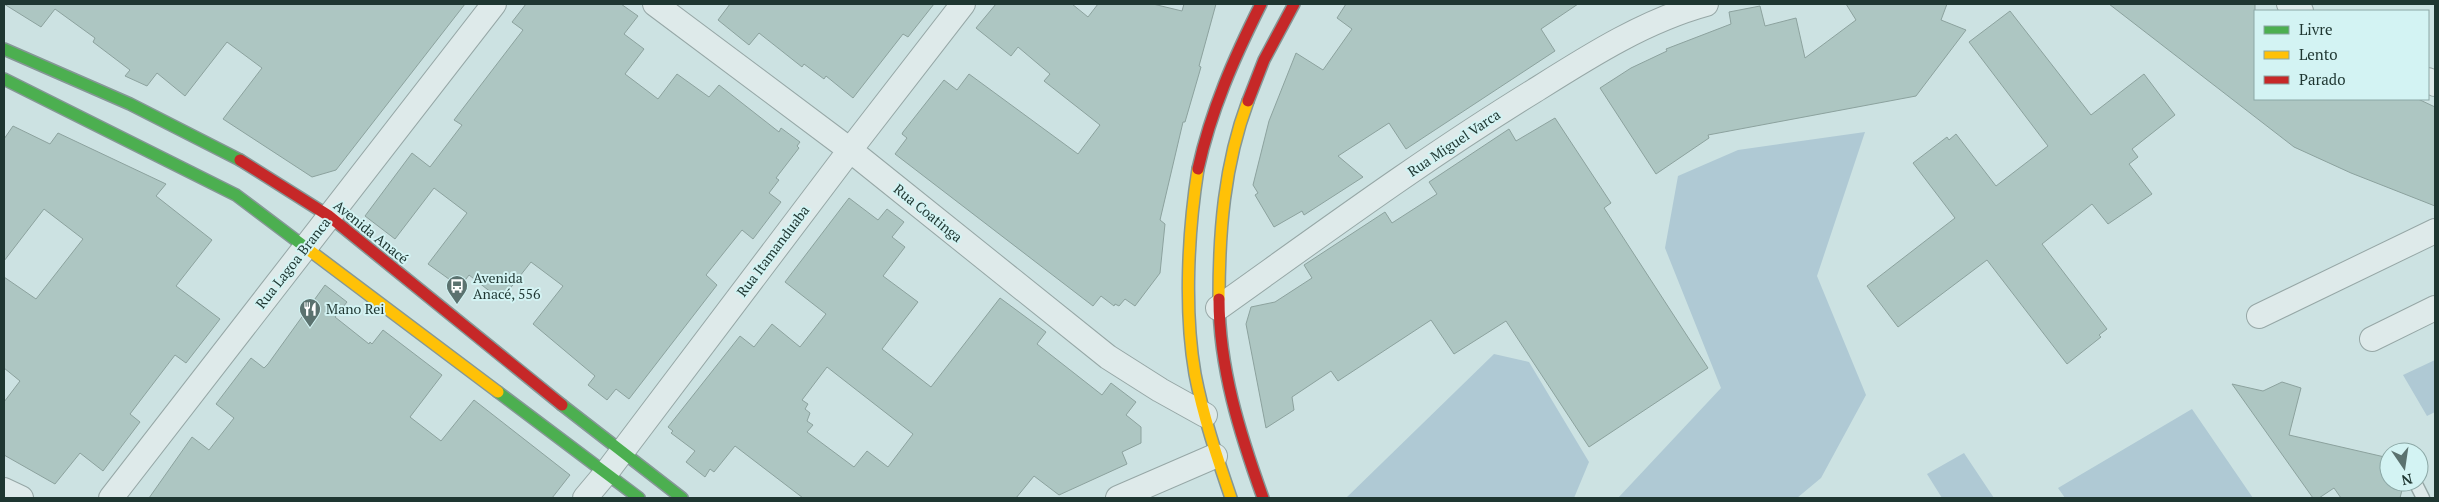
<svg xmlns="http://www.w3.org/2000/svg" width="2439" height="502" viewBox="0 0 2439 502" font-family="'PT Serif',serif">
<rect width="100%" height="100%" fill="#cce2e2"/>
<path fill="#afc9d4" d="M1865,132L1817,276L1866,395L1821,478L1797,498H1618L1721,388L1665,248L1678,176L1738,150Z
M1494,354L1529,362L1589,462L1574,498H1346Z
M2435,360V412L2427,416L2403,375Z
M2192,409L2253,498H2065L2058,488Z
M1964,453L1994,498H1942L1927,474Z"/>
<path fill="#adc6c2" stroke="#8ca29e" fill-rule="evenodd" d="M4,4H465L336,170L312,177L223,119L262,68L227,42L185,96L157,73L147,86L125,76L130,70L93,42L95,38L55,9L41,27Z
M526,4H621L638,16L624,34L644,49L625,74L658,99L677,74L709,97L719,85L779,132L781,128L800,142L797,146L799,148L776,178L779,180L769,193L781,202L753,239L742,230L706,275L717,285L629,399L616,389L607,400L588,385L595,376L533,324L563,286L531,262L501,300L469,275L460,287L428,264L467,213L434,188L395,239L365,216L412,153L430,167L462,125L454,120L523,30L512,22Z
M730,4H934L908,37L903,34L853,98L826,76L824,79L804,64L802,67L759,33L749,45L718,20Z
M996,4H1072L1088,17L1098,4H1153L1182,11L1184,4H1216L1199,66L1201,67L1185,122H1183L1160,220L1165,224L1160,273L1135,306L1125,299L1119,306L1115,304L1114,306L1101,296L1093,306L895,154L907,138L902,134L903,132L944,80L957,90L969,74L1078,154L1100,125L1044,81L1050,74L1018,47L1011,56L976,28Z
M1346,4H1578L1541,29L1555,51L1406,149L1389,123L1338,156L1363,177L1304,215L1302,211L1274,227L1255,195L1258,193L1253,185L1269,121L1296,53L1323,70L1352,29L1337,18Z
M1846,4H1947L1941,20L1966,30L1916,96L1708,135L1709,138L1656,174L1600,88L1631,68L1667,51L1666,49L1731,24L1729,12L1760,6L1765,26L1796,18L1805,58L1856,20Z
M2109,4H2255V99H2418L2435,107V206L2351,173L2294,147Z
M2010,11L2091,115L2144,74L2175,115L2132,149L2138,157L2129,164L2152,194L2108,224L2092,204L2042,244L2107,329L2099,335L2101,337L2067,364L1987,260L1898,327L1867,286L1955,218L1913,163L1947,137L1949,140L1956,134L1996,186L2048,146L1969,42Z
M1555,118L1611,203L1604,208L1708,368L1589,447L1506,321L1454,354L1431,320L1338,381L1331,371L1292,397L1294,410L1266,428L1246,324L1251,307L1275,302L1312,278L1304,265L1385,212L1392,223L1437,194L1429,182L1509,129L1516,141Z
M13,126L50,144L58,133L166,184L156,196L212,240L176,286L220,319L186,363L175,355L130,414L140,422L103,471L80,453L55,484L4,455V402L20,381L4,368V277L36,299L83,239L44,209L4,261V139Z
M849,198L878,220L887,209L904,222L892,237L905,247L883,276L918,302L882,349L931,387L1000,298L1046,332L1037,344L1102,395L1111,383L1136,402L1126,415L1141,427V443L1122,452L1127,464L1059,495L1034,476L1016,498H803L735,446L714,472L710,469L705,477L686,462L695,451L671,433L673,431L668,427L740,336L754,347L772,324L800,347L826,314L785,282ZM827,367L913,434L888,467L867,451L854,467L807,432L813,425L807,421L810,413L805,409L808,404L802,400Z
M325,285L347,302L335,317L369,344L370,342L372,344L383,330L442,375L410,417L441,441L474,400L570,475L552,498H149L192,437L209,450L234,418L216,404L251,358L264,368L268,364Z
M2282,382L2301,388L2289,435L2389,458V482H2404L2400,498H2341L2334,488L2319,498H2313L2232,384L2263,391Z"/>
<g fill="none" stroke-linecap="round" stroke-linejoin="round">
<g stroke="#96a7a6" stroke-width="15">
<path id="lane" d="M2417,486L2423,498"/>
</g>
<g stroke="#96a7a6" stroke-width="26">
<path id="street" d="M655,4L850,150L1108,357L1160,390L1205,415
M2289,4L2301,11
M2428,80L2435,84
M1218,308C1322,234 1425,158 1534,91C1588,57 1644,21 1706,4
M2259,316L2435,231
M2372,339L2435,308
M4,490L21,498
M111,498L494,4
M585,498L606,473L850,150L963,4
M1118,498L1215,456"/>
</g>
<g stroke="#859796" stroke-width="14">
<path id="fast" d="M4,49L130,104L240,160
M4,79L236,195L309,250
M498,392L639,498
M562,405L682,498"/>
</g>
<g stroke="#859796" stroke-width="14">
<path id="slow" d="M1198,169C1188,232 1184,311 1195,374C1203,416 1217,457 1231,498
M309,250L498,392
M1219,299C1219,232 1224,165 1248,101"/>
</g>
<g stroke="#859796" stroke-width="14">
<path id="jam" d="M1248,101L1264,60L1294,4
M240,160L329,216L562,405
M1198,169C1211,110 1234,58 1261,4
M1219,299C1219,368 1240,434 1263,498"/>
</g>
<use href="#lane" stroke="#deeaea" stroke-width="12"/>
<use href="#street" stroke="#deeaea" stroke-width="24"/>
<use href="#fast" stroke="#4caf50" stroke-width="11"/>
<use href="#slow" stroke="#ffc107" stroke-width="11"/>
<use href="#jam" stroke="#c62828" stroke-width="11"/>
</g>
<defs>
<g id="bus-pin" transform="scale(1.125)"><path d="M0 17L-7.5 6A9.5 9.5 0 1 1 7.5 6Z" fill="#5b726f" stroke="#d3f3f3"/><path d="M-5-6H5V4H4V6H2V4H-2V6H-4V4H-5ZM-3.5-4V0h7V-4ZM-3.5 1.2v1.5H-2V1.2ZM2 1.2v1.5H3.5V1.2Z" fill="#fff"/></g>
<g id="restaurant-pin" transform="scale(1.125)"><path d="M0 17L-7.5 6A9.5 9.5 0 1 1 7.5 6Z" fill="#5b726f" stroke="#d3f3f3"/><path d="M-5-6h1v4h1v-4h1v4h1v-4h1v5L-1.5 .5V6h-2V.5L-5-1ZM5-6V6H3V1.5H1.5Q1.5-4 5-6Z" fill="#fff"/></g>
</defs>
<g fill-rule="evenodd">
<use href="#bus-pin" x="457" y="286"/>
<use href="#restaurant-pin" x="310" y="309"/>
</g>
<g text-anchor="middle" stroke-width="4" stroke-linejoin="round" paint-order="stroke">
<g font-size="14" fill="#1e3631" stroke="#d3f3f3">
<text transform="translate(1454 143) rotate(-34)" y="5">Rua Miguel Varca</text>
<text transform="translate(928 213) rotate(39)" y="5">Rua Coatinga</text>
<text transform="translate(371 232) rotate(39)" y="5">Avenida Anacé</text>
<text transform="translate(773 251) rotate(-53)" y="5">Rua Itamanduaba</text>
<text transform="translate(293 263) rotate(-52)" y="5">Rua Lagoa Branca</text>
</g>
<g font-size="14" fill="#1e3631" stroke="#d3f3f3" text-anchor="start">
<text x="473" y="283">Avenida<tspan x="473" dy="16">Anacé, 556</tspan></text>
<text x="326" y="314">Mano Rei</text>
</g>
</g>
<rect width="2439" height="502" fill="none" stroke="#1e3631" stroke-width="10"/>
<rect x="2254" y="10" width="175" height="90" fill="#d3f3f3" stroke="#8ba7a5"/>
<rect x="2264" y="26" width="25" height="8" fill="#4caf50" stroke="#8ba7a5"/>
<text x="2299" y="35" font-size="15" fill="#1e3631">Livre</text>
<rect x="2264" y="51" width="25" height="8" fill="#ffc107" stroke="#8ba7a5"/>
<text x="2299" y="60" font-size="15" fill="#1e3631">Lento</text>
<rect x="2264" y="76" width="25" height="8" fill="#c62828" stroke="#8ba7a5"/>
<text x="2299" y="85" font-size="15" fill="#1e3631">Parado</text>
<g transform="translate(2404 467) rotate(167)"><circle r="24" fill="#d3f3f3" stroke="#8ba7a5"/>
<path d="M0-4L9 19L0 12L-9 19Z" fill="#5b726f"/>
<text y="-8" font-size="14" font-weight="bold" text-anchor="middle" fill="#1e3631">N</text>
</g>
</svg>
